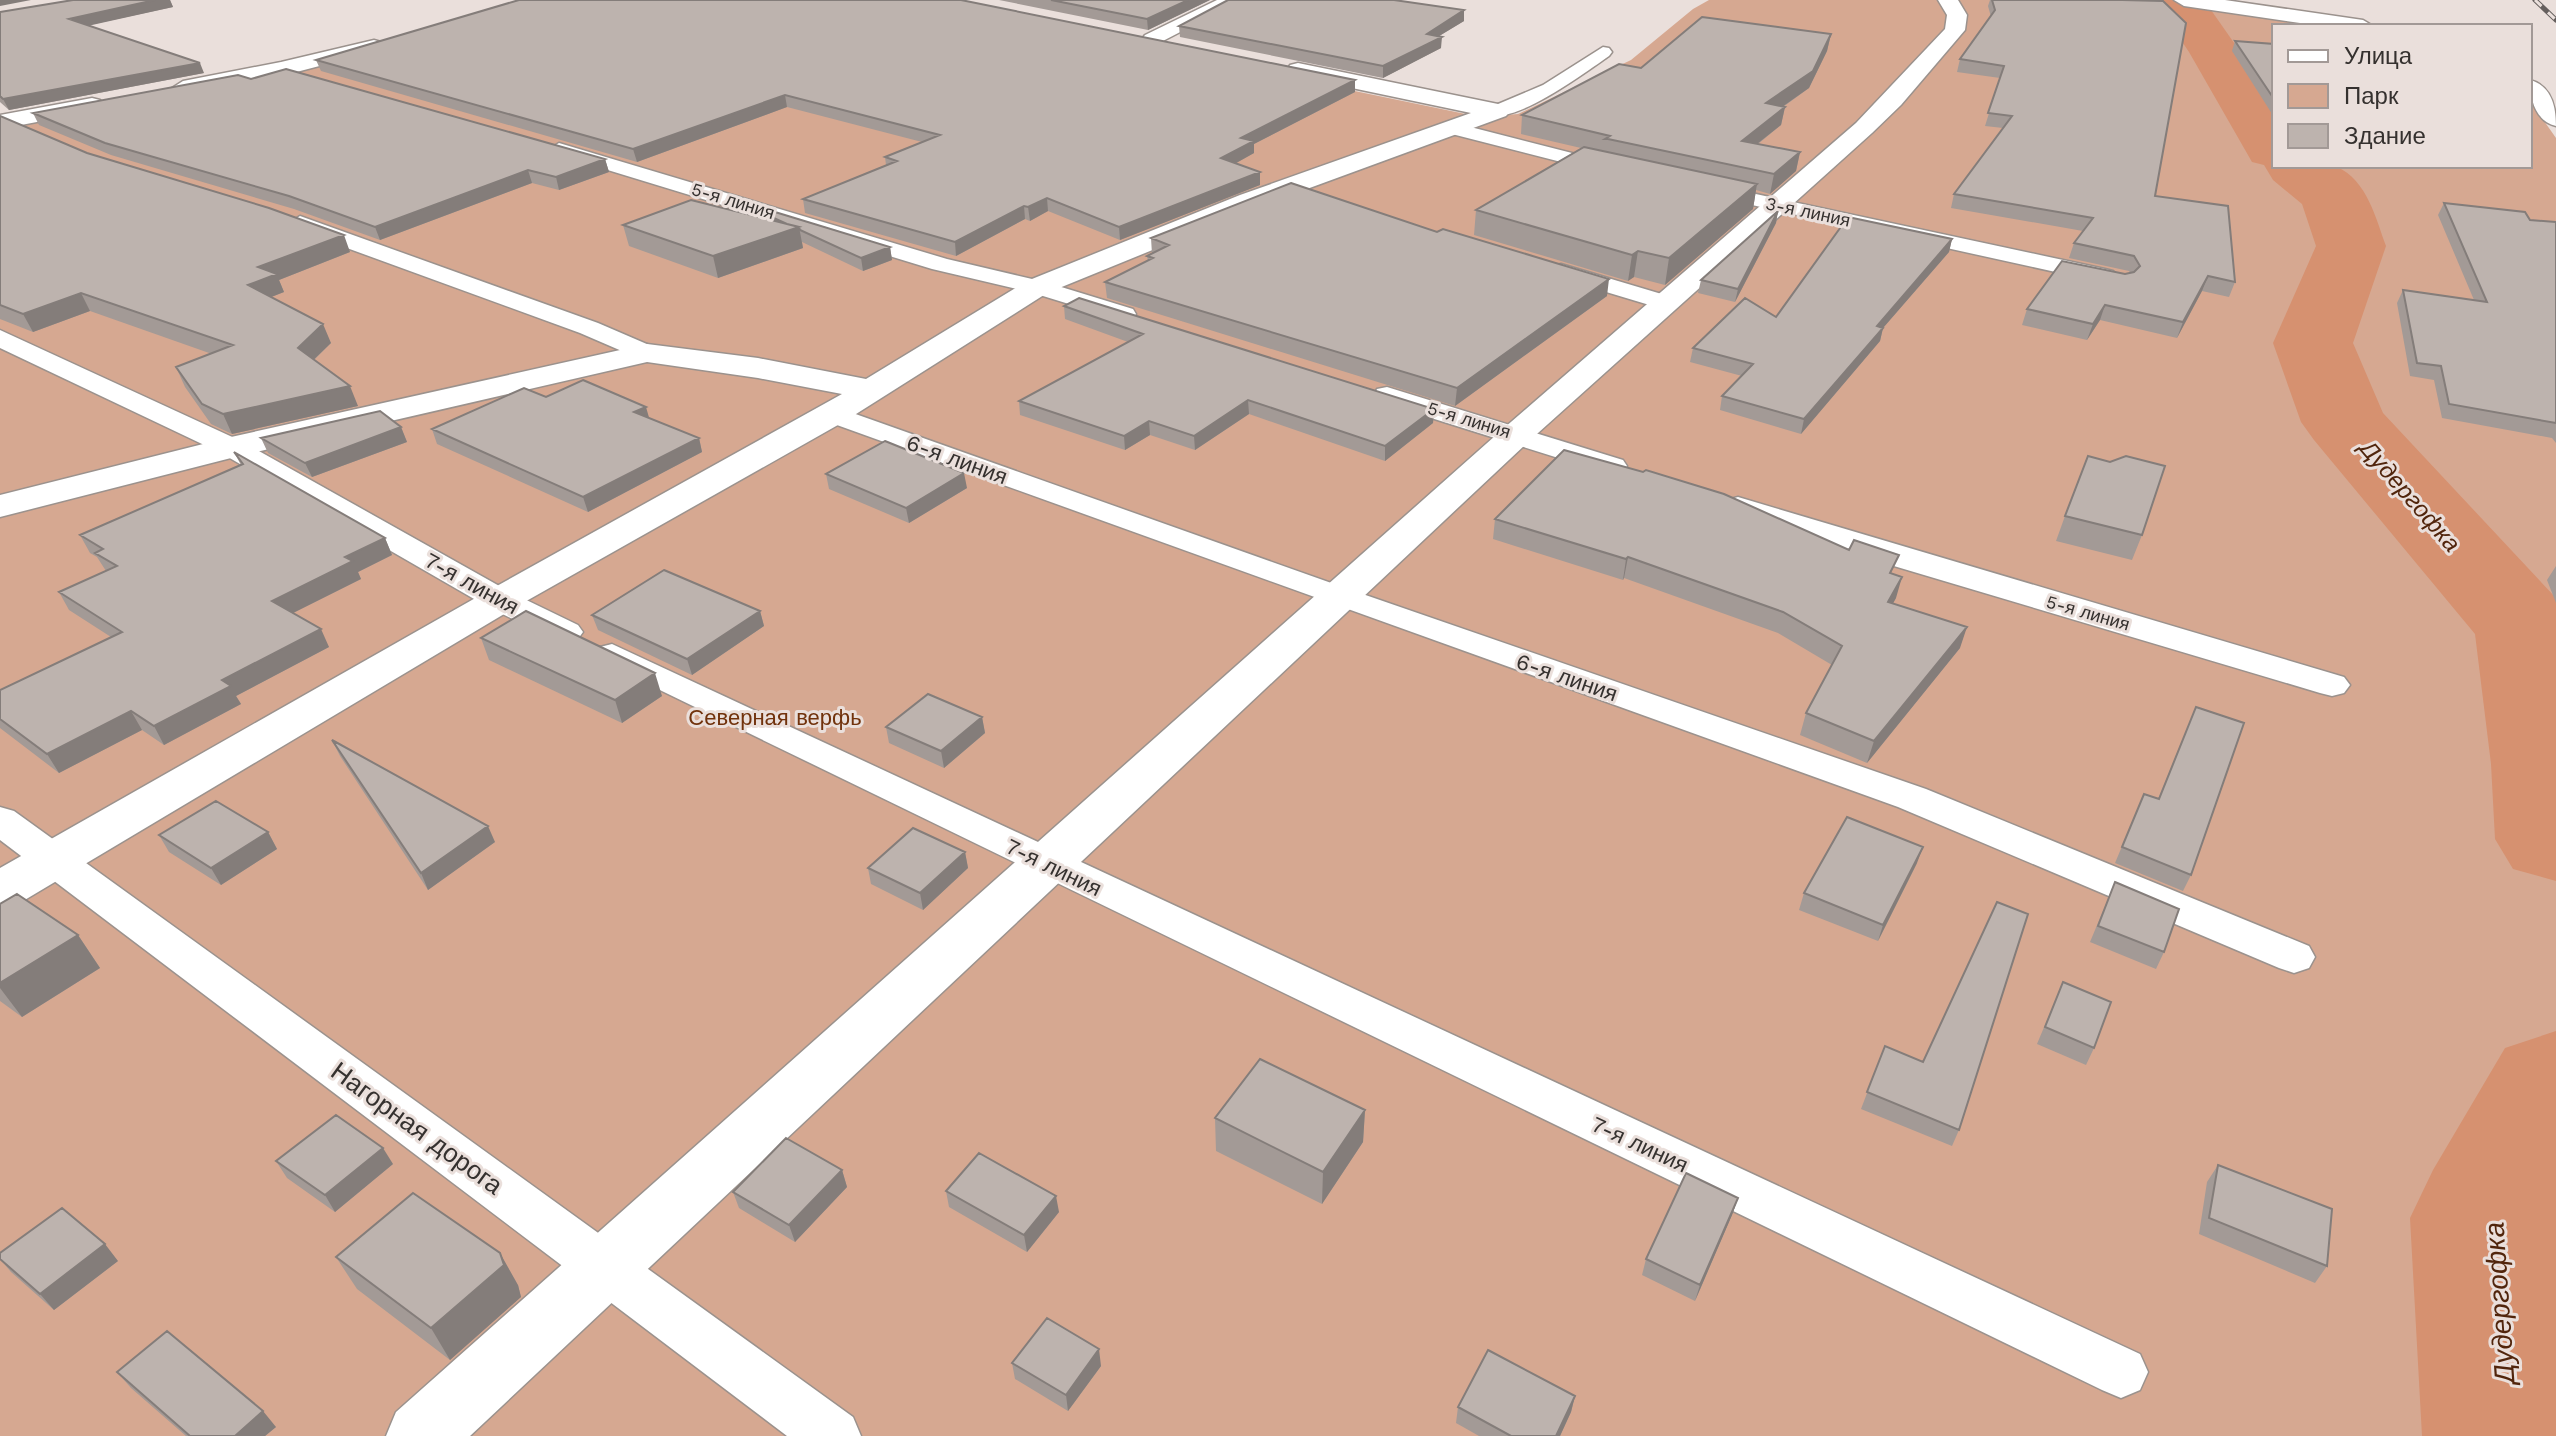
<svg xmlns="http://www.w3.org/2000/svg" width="2556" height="1436" viewBox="0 0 2556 1436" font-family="'Work Sans',sans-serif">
<rect width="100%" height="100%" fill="#eadfdb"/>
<path fill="#d6a891" d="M915,0L1480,117L1518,114L1631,60L1693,9L1709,0H2122L2215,7L2321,26H2274V166H2530V101L2556,138V1436H0V127L494,18Z"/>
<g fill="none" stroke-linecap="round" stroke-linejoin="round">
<path fill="#d69170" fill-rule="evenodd" d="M2154,0H2204L2274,100V166C2289,166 2325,162 2337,167C2367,180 2376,219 2386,246L2353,343L2383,413L2556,598V881L2513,869L2495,839L2491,764L2475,634L2314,440L2301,422L2273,343L2316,246L2302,204L2273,180L2264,165L2252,162L2189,52Z
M2556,1031V1436H2422L2410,1218L2433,1170L2505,1048Z"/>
<g stroke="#9b928d" stroke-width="3">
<path id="service" d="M1603,47L1609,48L1612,52L1609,56C1586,72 1519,122 1491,115L1488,111L1491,107L1543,85Z
M1451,122L1619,165L1622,169L1612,175L1444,132L1441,128Z
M559,143L947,259L1045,282L1133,309L1136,314L1133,319L1124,321L1030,292L932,269L552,153L549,149Z
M1705,183L2105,269L2113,271L2117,276L2113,281L2105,283L1698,193L1694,189Z
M300,216L598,323L656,348L660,353L656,358H638L580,333L292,228L289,223Z
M1561,264L1675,298L1678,303L1675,308L1666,310L1553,276L1549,271L1553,266Z
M0,330L241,441L512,593L578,625L583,632L578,639L566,642L554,639L488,607L221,453L0,348Z
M1387,387L1623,460L1627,466L1623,472L1613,475L1603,472L1377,401L1374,395L1377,389Z
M833,406L1351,590L1926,789L2309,946L2315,957L2309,968L2294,973L2279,968L1898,807L823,420L819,414L823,408Z
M1738,497L2344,677L2350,685L2344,693L2332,696L2320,693L1877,561L1727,512L1723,506L1727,500Z
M612,644L2140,1354L2148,1372L2140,1390L2121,1398L2102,1390L600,661L595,654L600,647Z
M0,807L14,811L853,1417L861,1436H787L0,840Z"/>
</g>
<g stroke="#9b928d" stroke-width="3">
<path id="minor" d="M1217,0H1242L1159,43L1152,45L1142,39L1145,35Z
M1938,0H1958L1967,15L1965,30L1901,105L1872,133L1528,442L470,1436H386L396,1412L1504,428L1856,123L1945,29L1947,15Z
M2174,0H2225L2363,20L2373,26H2321L2184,6Z
M374,40L381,42L385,46L381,50L281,76L183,95L172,88L183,81L281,62Z
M1298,63L1498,104L1506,106L1510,111L1506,116L1258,207L1047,293L845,421L514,608L18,904L0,909V868L486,592L842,394L758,378L647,362L235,457L0,517V495L231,437L647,344L758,358L866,379L1027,281L1240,195L1471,113L1290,75L1287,70L1290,65Z
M2530,80C2552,86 2556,107 2556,126C2535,121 2530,99 2530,80Z
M92,98L100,100L104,105L100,110L0,129V115Z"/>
</g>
<use href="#service" fill="#fff" fill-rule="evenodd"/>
<use href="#minor" fill="#fff" fill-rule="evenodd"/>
<g stroke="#655f5d" stroke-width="5">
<path id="rail" d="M2535,0L2556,20"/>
</g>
<use href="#rail" stroke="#eadfdb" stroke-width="3" stroke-dasharray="9" stroke-linecap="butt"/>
</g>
<path fill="#a39a96" d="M73,0H170L173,7L89,25L204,73L9,110L0,102V12Z
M999,0H1210L1148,30Z
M1990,0H2122L2155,196L2235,282L2229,297L2202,291L2177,338L2100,320L2087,340L2022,325L2027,309L2130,273L2129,271L2069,258L2074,243L2083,231L1951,208L1954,194L2003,128L1985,126L2000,78L1957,72L1960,59L1991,17L1988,6Z
M1464,21L1439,36L1441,48L1383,78L1180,37L1179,26Z
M1831,34L1827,51L1809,88L1783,107H1785L1781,125L1758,144L1800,152L1796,171L1770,194L1756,190L1753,209L1665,285L1634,277L1628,281L1474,235L1476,210L1581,148L1521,134L1522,115L1641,68Z
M2235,41L2274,44V117L2232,51Z
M316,60L1355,92L1254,144V153L1236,163L1260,172V185L1120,240L1048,211L1030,221L1025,219L956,256L805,213L803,199L886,165L885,157L922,142L787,107L637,162L321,71Z
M251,79L605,159L609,172L559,190L532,183L380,240L294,209L111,155L39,125L33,113Z
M0,116L87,153L350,252L279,280L284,292L271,297L331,343L314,360L358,406L232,434L211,424L185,387L176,367L212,354L90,311L33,332L0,319Z
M2444,203L2530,220L2556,222V443L2552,438L2442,418L2434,380L2410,376L2397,303L2403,290L2474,300L2438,215Z
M1778,211L1776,223L1735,302L1698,293L1701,280Z
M767,215L890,247L892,260L863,271L802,242L803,248L718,278L629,246L623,225L768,219Z
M1151,238L1607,296L1455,406L1107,298L1105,282L1148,261L1147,256L1152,254Z
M1952,239L1949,252L1883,328L1880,341L1801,434L1720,410L1722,396L1742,376L1690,362L1693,348L1776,317Z
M1064,306L1434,409L1433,423L1385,461L1249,414L1195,450L1150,435L1125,450L1020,415L1019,401L1128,342L1065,319Z
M546,397L649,418L699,438L702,452L588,512L437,444L432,429Z
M401,427L407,442L312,477L268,453L261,438Z
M234,452L385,538L392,555L358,572L361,579L293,613L329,647L236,696L241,704L164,745L142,730L59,773L0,728V690L111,637L69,610L59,592L106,571L97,557L90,553L80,535L241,465Z
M826,474L967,488L909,523L829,489Z
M2065,516L2142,535L2132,560L2056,541Z
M1495,519L1893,574L1896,598L1893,603L1960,648L1867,763L1800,735L1806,713L1832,665L1778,633L1624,578L1623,580L1493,539Z
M2556,566V603L2547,580Z
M760,611L764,626L692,675L598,630L592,615Z
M481,638L662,696L622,723L489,660Z
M2196,707L2191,875L2183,891L2115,863L2144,794L2158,799Z
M982,717L985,733L944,768L889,743L886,727Z
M332,740L495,842L428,890L340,756Z
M268,832L277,849L221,885L169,852L159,835Z
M965,852L968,868L923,910L871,884L868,868Z
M1917,863L1878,941L1799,910L1804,893Z
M2115,882L2164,952L2156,969L2090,942Z
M0,904L78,935L100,968L22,1017L0,1001Z
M2063,982L2094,1048L2086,1065L2037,1044Z
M1885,1046L1959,1130L1952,1146L1861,1109Z
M1365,1110L1363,1142L1322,1204L1216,1151L1215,1118Z
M276,1161L393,1164L335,1212L287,1178Z
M2218,1165L2327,1266L2315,1283L2199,1234L2207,1182Z
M842,1170L847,1187L795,1242L739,1208L733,1192Z
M946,1191L1059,1212L1027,1252L949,1207Z
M1738,1198L1732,1215L1695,1301L1642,1275L1646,1259Z
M336,1257L518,1285L521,1297L450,1360L357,1289Z
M0,1259L118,1261L54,1310L11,1272Z
M1012,1363L1101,1366L1068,1411L1015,1379Z
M117,1372L276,1427L265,1436H186L131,1388Z
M1575,1396L1571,1412L1560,1436H1479L1456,1423L1458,1407Z"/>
<path fill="#847d7a" d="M0,0H31L0,6Z
M155,0H170L173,7L74,29L69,19Z
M1188,0H1210L1148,30L1147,19Z
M1464,10V21L1426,44L1442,37L1441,48L1383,78V66L1427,34Z
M1831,34L1827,51L1809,88L1762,121L1766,103Z
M200,63L204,73L9,110L3,99Z
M1355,80V92L1254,144V153L1222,171L1221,158L1241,138Z
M785,95L787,107L637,162L633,149Z
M1785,107L1781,125L1738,159L1742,141Z
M1800,152L1796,171L1770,194L1774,174Z
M605,159L609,172L559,190L556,177Z
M528,170L532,183L380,240L375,227Z
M1260,172V185L1120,240L1119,227Z
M1757,184L1753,209L1665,285L1669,258Z
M1047,198L1048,211L1030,221L1028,207Z
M1024,206L1025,219L956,256L955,242Z
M1778,211L1776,223L1735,302L1738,289Z
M799,227L803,248L718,278L713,256Z
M344,235L350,252L279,280L284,292L256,303L248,285L258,267Z
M1952,239L1949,252L1883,328L1880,341L1801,434L1804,419L1877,326Z
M890,247L892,260L863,271L861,258Z
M1638,251L1634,277L1628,281L1632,255Z
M2208,276L2202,291L2177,338L2183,322Z
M1609,279L1607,296L1455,406L1457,388Z
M81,293L90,311L33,332L23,314Z
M2105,305L2100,320L2087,340L2093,324Z
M323,324L331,343L306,367L298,348Z
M350,386L358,406L232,434L223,414Z
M1248,400L1249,414L1195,450L1194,436Z
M646,407L650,421L634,412Z
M1434,409L1433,423L1385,461V446Z
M1149,421L1150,435L1125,450L1124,436Z
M401,427L407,442L312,477L305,463Z
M699,438L702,452L588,512L583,497Z
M964,473L967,488L909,523L906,508Z
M385,538L392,555L358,572L361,579L281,619L272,601L345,557Z
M1628,557L1624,578L1623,580L1626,559Z
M1902,577L1896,598L1882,623L1888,602Z
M760,611L764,626L692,675L687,659Z
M1967,627L1960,648L1867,763L1874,741Z
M321,629L329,647L236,696L241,704L164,745L154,726L222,680Z
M655,673L662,696L622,723L615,700Z
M131,711L142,730L59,773L47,754Z
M982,717L985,733L944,768L941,751Z
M488,826L495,842L428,890L421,873Z
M268,832L277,849L221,885L211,868Z
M1923,847L1917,863L1878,941L1883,925Z
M965,852L968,868L923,910L920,893Z
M78,935L100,968L22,1017L0,988V983Z
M1365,1110L1363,1142L1322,1204L1323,1172Z
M383,1148L393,1164L335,1212L325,1195Z
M842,1170L847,1187L795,1242L789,1225Z
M1056,1196L1059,1212L1027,1252L1024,1235Z
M1738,1198L1732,1215L1695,1301L1700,1285Z
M105,1244L118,1261L54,1310L40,1294Z
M500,1253L518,1285L521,1297L450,1360L431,1328Z
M1099,1349L1101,1366L1068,1411L1066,1395Z
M1575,1396L1571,1412L1560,1436H1556Z
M263,1411L276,1427L265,1436H235Z"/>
<path fill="#bdb3ae" stroke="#847d7a" stroke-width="2" d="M73,0H155L69,19L200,63L3,99L0,96V12Z
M519,0H961L1355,80L1241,138L1254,141L1221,158L1260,172L1119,227L1047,198L1028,207L1024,206L955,242L803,199L897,161L885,157L940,135L785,95L633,149L316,60Z
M1051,0H1188L1147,19Z
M1228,0H1394L1464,10L1427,34L1442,37L1383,66L1179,26Z
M1992,0H2122L2163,1L2186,23L2155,196L2228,206L2235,282L2208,276L2183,322L2105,305L2093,324L2027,309L2062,261L2125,274L2134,272L2140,266L2134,256L2074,243L2093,218L1954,194L2012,116L1988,113L2004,66L1960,59L1995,10Z
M1702,17L1831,34L1813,71L1766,103L1785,107L1742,141L1800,152L1774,174L1608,139H1605L1610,136L1522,115L1619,64L1641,68Z
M2235,41L2274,44V99Z
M286,69L605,159L556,177L528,170L375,227L289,196L105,143L33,113L238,75L251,79Z
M0,116L87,153L269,208L344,235L258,267L277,274L248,285L323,324L298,348L350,386L223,414L202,404L176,367L233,345L81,293L23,314L0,305Z
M1584,147L1757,184L1669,258L1638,251L1632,255L1476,210Z
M1291,183L1437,232L1443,229L1609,279L1457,388L1105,282L1153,258L1147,256L1169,245L1151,238Z
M691,200L799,227L713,256L623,225Z
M2444,203L2525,212L2530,220L2556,222V423L2449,404L2441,366L2417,363L2403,290L2487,302Z
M1778,211L1738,289L1701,280Z
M775,212L890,247L861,258L800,230L799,227L787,224L767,215Z
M1848,217L1952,239L1877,326L1883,328L1804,419L1722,396L1753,364L1693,348L1745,298L1776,317Z
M1079,298L1434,409L1385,446L1248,400L1194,436L1149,421L1124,436L1019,401L1143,334L1064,306Z
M583,380L646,407L634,412L699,438L583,497L432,429L524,388L546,397Z
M380,411L401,427L305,463L261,438Z
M885,441L964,473L906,508L826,474Z
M1564,450L1643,472L1646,470L1724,494L1849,550L1854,540L1899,555L1890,573L1902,577L1888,602L1967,627L1874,741L1806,713L1842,646L1783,612L1628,557L1626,559L1495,519Z
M234,452L385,538L345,557L353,561L272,601L321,629L222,680L231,686L154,726L131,711L47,754L0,719V690L122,632L59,592L117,566L95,553L103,549L80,535L243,464Z
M2088,456L2110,462L2126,456L2165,466L2142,535L2065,516Z
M664,570L760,611L687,659L592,615Z
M526,611L655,673L615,700L481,638Z
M928,694L982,717L941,751L886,727Z
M2196,707L2244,723L2191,875L2122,847L2144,794L2159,799Z
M332,740L488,826L421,873Z
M216,801L268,832L211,868L159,835Z
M1847,817L1923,847L1883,925L1804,893Z
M913,828L965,852L920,893L868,868Z
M2115,882L2179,909L2164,952L2098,926Z
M17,894L78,935L0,983V904Z
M1997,902L2028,914L1959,1130L1867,1092L1885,1046L1923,1062Z
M2063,982L2111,1002L2094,1048L2045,1027Z
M1260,1059L1365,1110L1323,1172L1215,1118Z
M336,1115L383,1148L325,1195L276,1161Z
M786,1138L842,1170L789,1225L733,1192Z
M979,1153L1056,1196L1024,1235L946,1191Z
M2218,1165L2332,1209L2327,1266L2209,1218Z
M1686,1173L1738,1198L1700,1285L1646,1259Z
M413,1193L500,1253L504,1265L431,1328L336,1257Z
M62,1208L105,1244L40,1294L0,1259V1253Z
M1047,1318L1099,1349L1066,1395L1012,1363Z
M167,1331L263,1411L235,1436H190L117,1372Z
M1488,1350L1575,1396L1556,1436H1511L1458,1407Z"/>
<g text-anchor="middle" stroke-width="6" stroke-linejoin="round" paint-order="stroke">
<g font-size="18" fill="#35312f" stroke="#eadfdb">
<text transform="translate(733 201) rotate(17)" y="6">5-я линия</text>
<text transform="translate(1808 212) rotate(12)" y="6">3-я линия</text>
<text transform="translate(1469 420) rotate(17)" y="6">5-я линия</text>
<text transform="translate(2088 613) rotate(16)" y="6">5-я линия</text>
</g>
<g font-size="22" fill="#35312f" stroke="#eadfdb">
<text transform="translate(957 459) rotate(20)" y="8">6-я линия</text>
<text transform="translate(472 583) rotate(29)" y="8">7-я линия</text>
<text transform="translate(1567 677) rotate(19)" y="8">6-я линия</text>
<text transform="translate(1054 867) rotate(26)" y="8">7-я линия</text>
<text transform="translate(1640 1144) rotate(25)" y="8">7-я линия</text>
</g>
<g font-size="22" fill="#71320c" stroke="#eadfdb">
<text x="775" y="725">Северная верфь</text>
</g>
<g font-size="24" font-style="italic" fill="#51250c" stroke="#eadfdb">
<text transform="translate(2410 496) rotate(49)" y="8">Дудергофка</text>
</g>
<g font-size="26" fill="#35312f" stroke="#eadfdb">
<text transform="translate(417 1128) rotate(36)" y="9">Нагорная дорога</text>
</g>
<g font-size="28" font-style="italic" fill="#51250c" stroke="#eadfdb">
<text transform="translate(2499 1303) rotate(-94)" y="10">Дудергофка</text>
</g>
</g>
<rect x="2272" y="24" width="260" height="144" fill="#eadfdb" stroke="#a29996" stroke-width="2"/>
<rect x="2288" y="50" width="40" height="12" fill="#ffffff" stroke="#a29996" stroke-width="2"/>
<text x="2344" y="64" font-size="24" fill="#35312f">Улица</text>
<rect x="2288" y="84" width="40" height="24" fill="#d6a891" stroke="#a29996" stroke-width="2"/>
<text x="2344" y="104" font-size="24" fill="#35312f">Парк</text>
<rect x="2288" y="124" width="40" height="24" fill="#bdb3ae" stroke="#a29996" stroke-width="2"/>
<text x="2344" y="144" font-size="24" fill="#35312f">Здание</text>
</svg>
